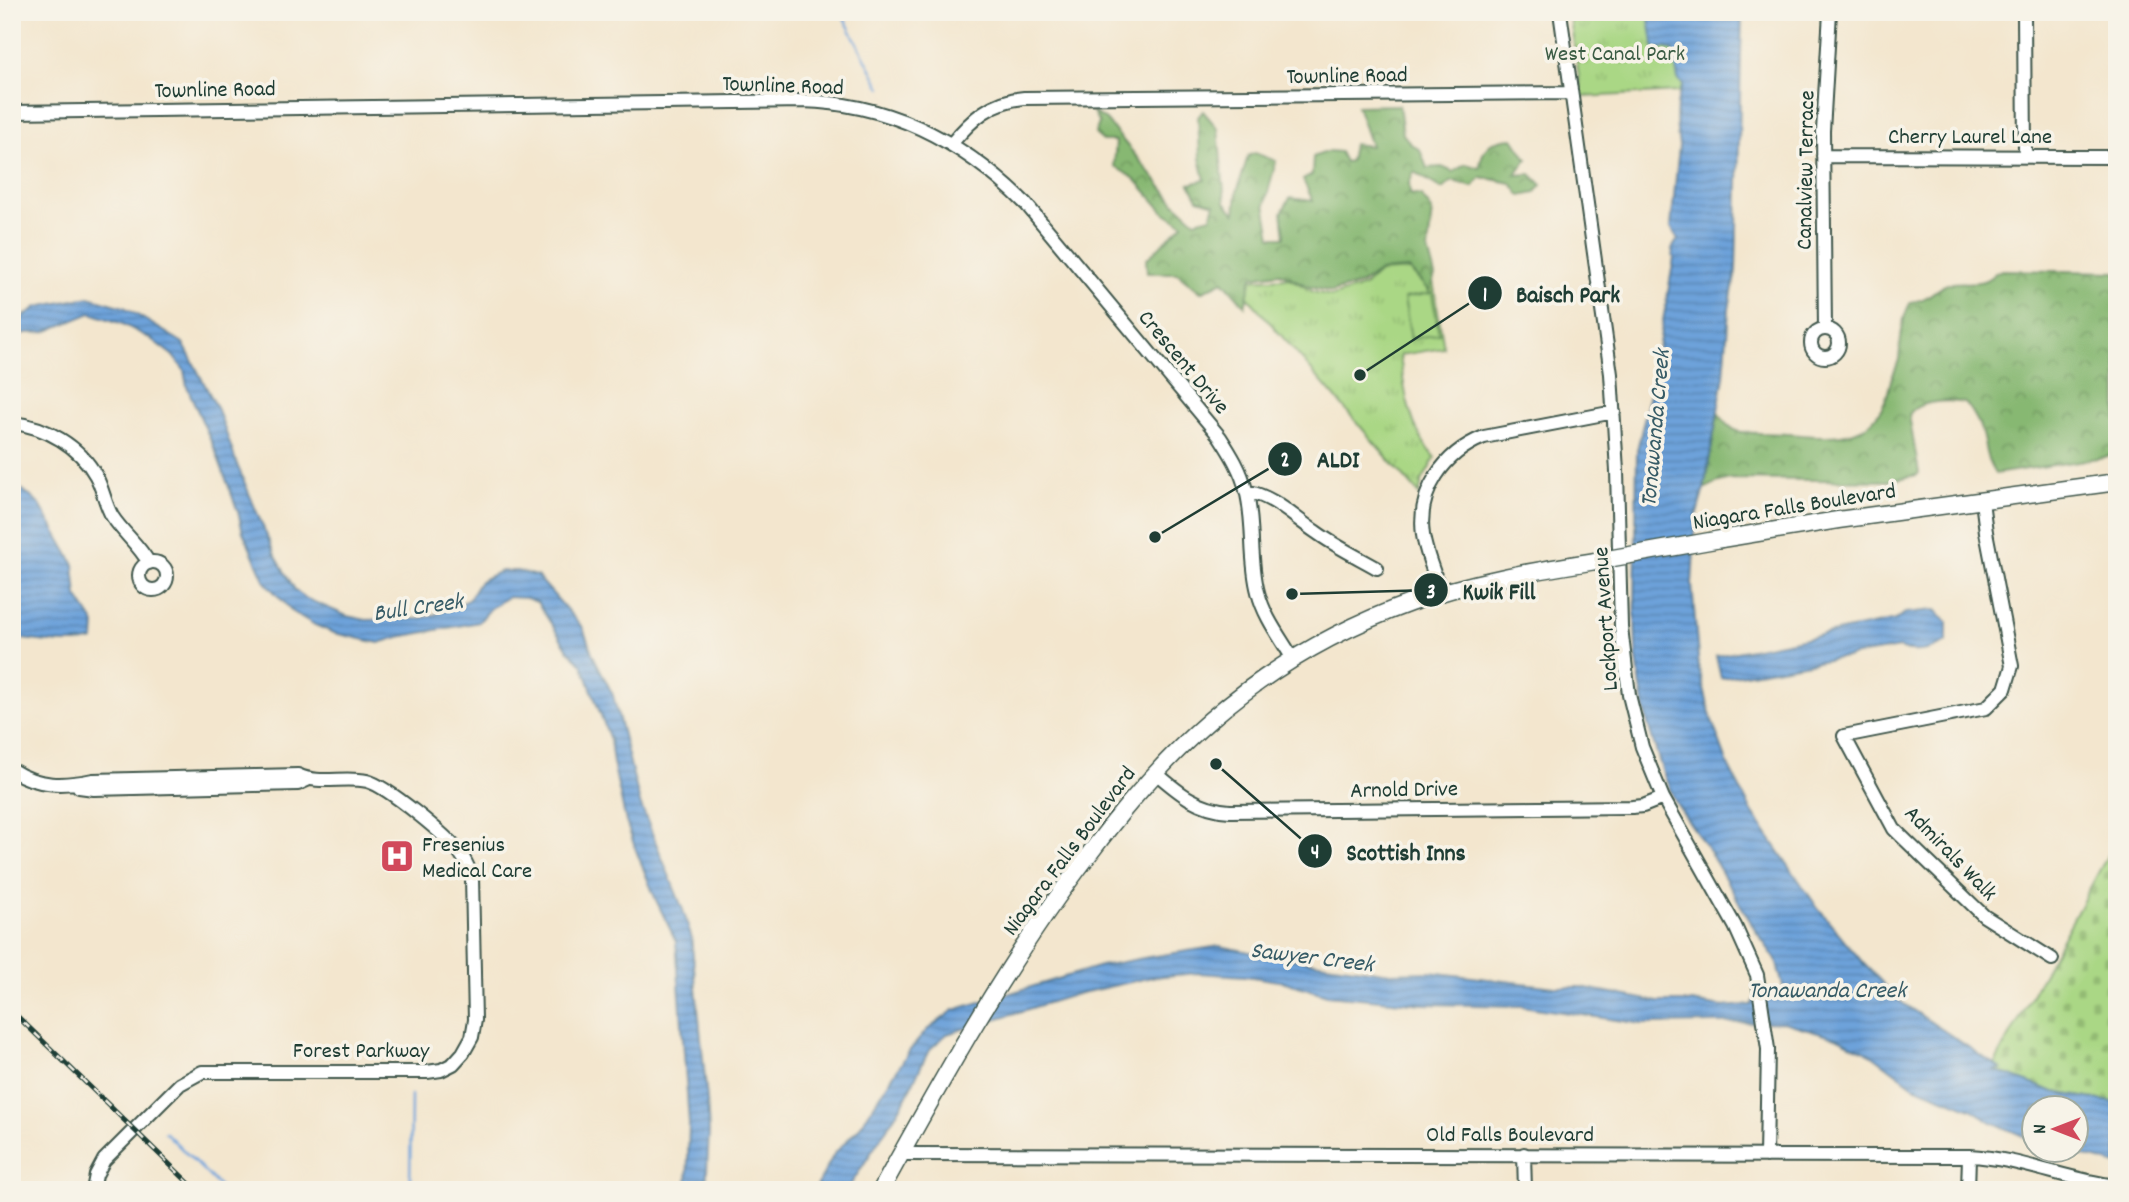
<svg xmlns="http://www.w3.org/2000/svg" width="2129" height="1202" viewBox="0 0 2129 1202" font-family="Dekko,sans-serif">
<defs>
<pattern id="grass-tufts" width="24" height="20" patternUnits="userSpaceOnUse" patternTransform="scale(1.75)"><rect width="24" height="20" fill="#aad785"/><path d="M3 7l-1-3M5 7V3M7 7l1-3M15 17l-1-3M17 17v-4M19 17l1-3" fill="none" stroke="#92b973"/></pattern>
<pattern id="forest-crowns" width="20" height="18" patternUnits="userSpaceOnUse" patternTransform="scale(1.75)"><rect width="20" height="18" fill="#87b872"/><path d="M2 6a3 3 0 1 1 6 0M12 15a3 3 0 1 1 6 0" fill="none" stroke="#6e975e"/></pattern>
<pattern id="cemetery-stones" width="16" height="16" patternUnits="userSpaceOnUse" patternTransform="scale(1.75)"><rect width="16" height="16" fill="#aad785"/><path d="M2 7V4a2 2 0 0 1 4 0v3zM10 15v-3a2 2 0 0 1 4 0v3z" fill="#92b973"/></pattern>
<pattern id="water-rules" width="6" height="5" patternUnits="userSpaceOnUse" patternTransform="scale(1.75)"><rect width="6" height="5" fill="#6da2da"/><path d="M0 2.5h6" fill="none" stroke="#5985b2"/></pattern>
</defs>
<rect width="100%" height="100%" fill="#f7f3e8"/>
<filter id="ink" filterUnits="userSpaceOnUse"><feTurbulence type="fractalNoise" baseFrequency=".0143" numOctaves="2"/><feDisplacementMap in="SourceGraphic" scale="14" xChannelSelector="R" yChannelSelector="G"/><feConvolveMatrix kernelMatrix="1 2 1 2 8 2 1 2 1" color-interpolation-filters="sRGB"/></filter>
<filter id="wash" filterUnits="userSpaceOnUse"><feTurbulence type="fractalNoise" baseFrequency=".00686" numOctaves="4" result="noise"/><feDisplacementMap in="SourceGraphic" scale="28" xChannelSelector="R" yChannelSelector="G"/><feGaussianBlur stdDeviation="1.57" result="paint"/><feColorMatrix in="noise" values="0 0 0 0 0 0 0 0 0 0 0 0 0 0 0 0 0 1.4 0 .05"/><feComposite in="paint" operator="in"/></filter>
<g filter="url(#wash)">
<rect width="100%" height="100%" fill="#f3e6ce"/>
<path fill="url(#grass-tufts)" stroke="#648a5c" stroke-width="2" d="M1569,12H1656L1649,13L1655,49L1666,48L1673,51L1678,74L1683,85L1679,92L1582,97Z
M1431,269L1444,348L1400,355C1404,392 1410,430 1435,458L1422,481L1419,494L1246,295L1243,280L1289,278L1314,292L1333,296L1364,286L1379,272Z"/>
<path fill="url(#forest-crowns)" stroke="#537a53" stroke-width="2" d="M1399,105L1403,134L1411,144L1420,150L1427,168L1442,167L1453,172L1466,164L1480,168C1481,147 1492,139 1513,138L1527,159L1515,175L1531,174L1542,185L1535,193L1521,196L1511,183L1481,177L1473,187L1453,181L1442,189L1414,172L1409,183L1410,194L1421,196L1432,210L1428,250L1435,276L1429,291L1409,269L1380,271L1361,284L1332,292L1310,287L1280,273L1252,277L1245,306L1223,281L1201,292L1177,273H1147L1146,260L1183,224L1164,212L1135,179L1114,166L1116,141H1103L1095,134L1099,123L1093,112L1106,120L1175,203L1195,221L1211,217L1215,204L1198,199L1190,184L1205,180L1200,158L1198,117L1203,111L1218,129L1225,202L1235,214L1237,192L1248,156L1255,153L1276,161L1265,204L1271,237H1285L1282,212L1290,198L1313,201L1303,180L1312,175L1313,157L1329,151L1340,152L1345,162L1350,161L1353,144L1371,146L1357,106Z
M2002,270L2117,272V455L1995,474C1979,450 1990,430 1965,403C1950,400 1917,400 1909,415L1919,473L1917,475L1887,481L1730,479L1716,483L1704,489L1718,413C1723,419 1729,428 1737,431C1744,434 1780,433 1790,434C1838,438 1878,442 1890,384C1892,375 1897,368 1899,359C1901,341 1901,317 1911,302C1930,299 1929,293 1945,285C1957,280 1971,285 1983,281C1991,279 1994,272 2002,270Z"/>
<path fill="url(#cemetery-stones)" stroke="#648a5c" stroke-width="2" d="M2117,838V1103L2054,1092L1992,1069Z"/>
<path fill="#aad785" stroke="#648a5c" stroke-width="2" d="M1432,293L1439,334L1411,339L1404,298Z"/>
<path fill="url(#water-rules)" stroke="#467087" stroke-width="2" d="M1656,12H1742L1736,271L1729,309L1724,377L1704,489L1696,517L1692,584L1699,669L1712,721L1729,767L1752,812L1815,904L1863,963L1901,1002L2001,1069L1995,1070L2054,1092L2117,1103V1165L2063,1150H2076V1108H2035L2034,1141L1992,1122L1971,1109L1914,1086L1871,1054L1836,1037L1783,1022L1643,1024L1522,1006L1424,1004L1327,995L1285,982L1245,976L1198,973L1153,977L1077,994L947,1034L929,1050L902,1105L847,1190H815L834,1154L859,1128L910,1050L927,1030L954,1010L1101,966L1149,957L1220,946L1269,956L1391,973L1430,972L1555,987H1581L1658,1002H1692L1722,1007L1752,1005L1754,1001L1774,997L1784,990L1776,960L1756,931L1709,851L1676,803L1663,773L1647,721L1641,688L1636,652L1635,615L1637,450L1651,389L1674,258L1672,249L1678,239L1671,227L1679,146C1676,128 1674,101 1683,85L1678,79L1673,51L1666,48L1654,49L1648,13Z
M89,297L124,307L183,343L218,410L238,467L274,553L295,590L307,599L347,616L366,620L420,619L455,608L469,599L480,581L501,571H517L537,576L583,628L593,655L613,695L640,803L683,910L691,936L707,1099L709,1132L706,1190H687L689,1123L676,941L656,900L637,853L626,822L613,763L610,740L582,664L569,651L537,602L526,598L507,597L490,609L479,622L399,637L379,643L334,633L315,625L293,612L265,582L243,532L238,512L216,452L187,387L184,370L172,355L151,339L123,324L91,313L45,332L25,333L12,337V321L23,317L37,307Z
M12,487L23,490L40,505L74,564L77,596L95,624L94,640C72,647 37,640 12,638Z
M1936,610L1947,622V642C1931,650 1916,655 1899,648L1721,678L1716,656L1896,620L1905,613Z"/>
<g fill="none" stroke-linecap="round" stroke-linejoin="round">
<path stroke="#6da2da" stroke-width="2.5" d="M841,12L881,88
M165,1132L223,1190
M410,1190L411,1095"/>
</g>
</g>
<g filter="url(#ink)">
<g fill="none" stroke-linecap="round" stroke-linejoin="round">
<g stroke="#3f564b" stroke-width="16">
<path id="minor" d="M1560,12L1611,374L1617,471L1621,627L1629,695L1642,747L1663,798L1735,926L1757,975L1768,1049L1766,1156
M2024,12L2025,155
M12,112L802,101C891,103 964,142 1026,204L1220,437C1231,454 1241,470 1246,490C1255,523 1249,559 1258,592C1264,617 1280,637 1293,659
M952,143C972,119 991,101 1024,98L1571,93
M1823,156L2117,157
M1811 343a14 14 0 1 1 28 0a14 14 0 1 1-28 0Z
M1825,329L1823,131L1830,12
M12,423C45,426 80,446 96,476C103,489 105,504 112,516C123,533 139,545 149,563
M1246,491C1275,497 1292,516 1316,532C1335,546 1356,556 1377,568
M1982,501L1986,532L2012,666L2005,689L1986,708L1844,736L1894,829L1984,916L2052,959
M139 576a14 14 0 1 1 28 0a14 14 0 1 1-28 0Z
M1441,593C1435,574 1426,555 1423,535C1417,491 1444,453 1484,437L1614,412
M12,770C38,787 64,786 93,780L298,775C318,785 345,776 367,781C387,786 447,836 460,853C466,861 469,869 472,877L475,1020L472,1037L463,1053L453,1064L441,1070L427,1072H202L180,1084L104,1160L96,1175L93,1190
M1156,773C1179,793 1198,809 1230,811L1632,807L1643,806L1663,798
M79,787L94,789L298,784L307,780
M901,1154L1969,1156C2020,1158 2066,1180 2117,1186
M1524,1154L1525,1190
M1968,1190L1969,1156"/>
</g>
<g stroke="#3f564b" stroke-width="19">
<path id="major" d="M1721,539L1838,520L2117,482
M881,1190C945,1074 1009,958 1090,853C1126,805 1165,759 1210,720C1269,669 1338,629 1410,603C1470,581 1534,571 1596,561"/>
</g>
<use href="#minor" stroke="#fff" stroke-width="12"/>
<use href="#major" stroke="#fff" stroke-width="16"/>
<g stroke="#1f3d34" stroke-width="5">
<path id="rail" d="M12,1011L196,1190"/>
</g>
<use href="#rail" stroke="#f7f3e8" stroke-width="2.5" stroke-dasharray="8" stroke-linecap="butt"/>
<g stroke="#3f564b" stroke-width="19" stroke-linecap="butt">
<path id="major-bridge" d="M1596,561L1721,539"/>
</g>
<use href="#major-bridge" stroke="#fff" stroke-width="16"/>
</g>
</g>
<defs>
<g id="hospital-square" transform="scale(1.75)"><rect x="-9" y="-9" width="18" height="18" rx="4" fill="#d1495b" stroke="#f7f3e8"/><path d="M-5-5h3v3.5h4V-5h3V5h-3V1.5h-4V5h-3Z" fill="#fff"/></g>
</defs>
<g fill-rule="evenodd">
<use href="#hospital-square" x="397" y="856"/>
</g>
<g text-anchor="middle" stroke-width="7" stroke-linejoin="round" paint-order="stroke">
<g font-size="23" fill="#3b5c44" stroke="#f7f3e8">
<text x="1615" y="60">West Canal Park</text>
</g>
<g font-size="23" fill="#1f3d34" stroke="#f7f3e8">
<text transform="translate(1347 74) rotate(-1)" y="8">Townline Road</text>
<text transform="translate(783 84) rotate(2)" y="8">Townline Road</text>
<text transform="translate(215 88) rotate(-1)" y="8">Townline Road</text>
<text x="1970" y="143">Cherry Laurel Lane</text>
<text transform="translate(1804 170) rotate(-89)" y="8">Canalview Terrace</text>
<text transform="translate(1185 361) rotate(50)" y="8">Crescent Drive</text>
<text transform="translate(1794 505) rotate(-9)" y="8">Niagara Falls Boulevard</text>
<text transform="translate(1604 619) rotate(-94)" y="8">Lockport Avenue</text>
<text transform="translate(1404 788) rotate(-1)" y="8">Arnold Drive</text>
<text transform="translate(1068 850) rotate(-53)" y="8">Niagara Falls Boulevard</text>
<text transform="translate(1952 852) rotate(46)" y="8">Admirals Walk</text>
<text x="361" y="1057">Forest Parkway</text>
<text x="1510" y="1141">Old Falls Boulevard</text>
</g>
<g font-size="23" fill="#1f3d34" stroke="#f7f3e8" text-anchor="start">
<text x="422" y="851">Fresenius<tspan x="422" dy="26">Medical Care</tspan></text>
</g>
<g font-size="24" font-style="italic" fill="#365b66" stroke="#f7f3e8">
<text transform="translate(1654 428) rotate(-85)" y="8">Tonawanda Creek</text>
<text transform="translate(418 606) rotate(-8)" y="8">Bull Creek</text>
<text transform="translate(1312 956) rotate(7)" y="8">Sawyer Creek</text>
<text x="1827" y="997">Tonawanda Creek</text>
</g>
</g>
<path fill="none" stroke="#1f3d34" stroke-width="2.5" d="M1360 375L1485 293M1155 537L1285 459M1292 594L1431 590M1216 764L1315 851"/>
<g fill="#1f3d34" stroke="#f7f3e8" stroke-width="2.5">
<circle cx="1360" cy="375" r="7"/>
<circle cx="1155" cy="537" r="7"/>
<circle cx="1292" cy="594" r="7"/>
<circle cx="1216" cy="764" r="7"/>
<circle cx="1485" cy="293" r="18"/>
<circle cx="1285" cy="459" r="18"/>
<circle cx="1431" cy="590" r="18"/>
<circle cx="1315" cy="851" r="18"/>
</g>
<g font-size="21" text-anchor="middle" font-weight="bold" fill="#fff">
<text x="1485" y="301">1</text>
<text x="1285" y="466">2</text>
<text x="1431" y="598">3</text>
<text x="1315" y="858">4</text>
</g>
<g font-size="24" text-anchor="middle" font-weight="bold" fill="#1f3d34" stroke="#f7f3e8" stroke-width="7" stroke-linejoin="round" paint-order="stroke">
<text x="1568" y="302">Baisch Park</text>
<text x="1338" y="467">ALDI</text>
<text x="1499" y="599">Kwik Fill</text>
<text x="1406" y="860">Scottish Inns</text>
</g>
<rect width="2129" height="1202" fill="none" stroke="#f7f3e8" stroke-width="42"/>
<g transform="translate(2055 1129) rotate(270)"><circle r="33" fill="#f7f3e8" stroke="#a1aaa0" stroke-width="2"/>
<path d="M0-5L12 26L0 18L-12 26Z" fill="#d1495b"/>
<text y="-10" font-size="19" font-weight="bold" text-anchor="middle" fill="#1f3d34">N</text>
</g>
</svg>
